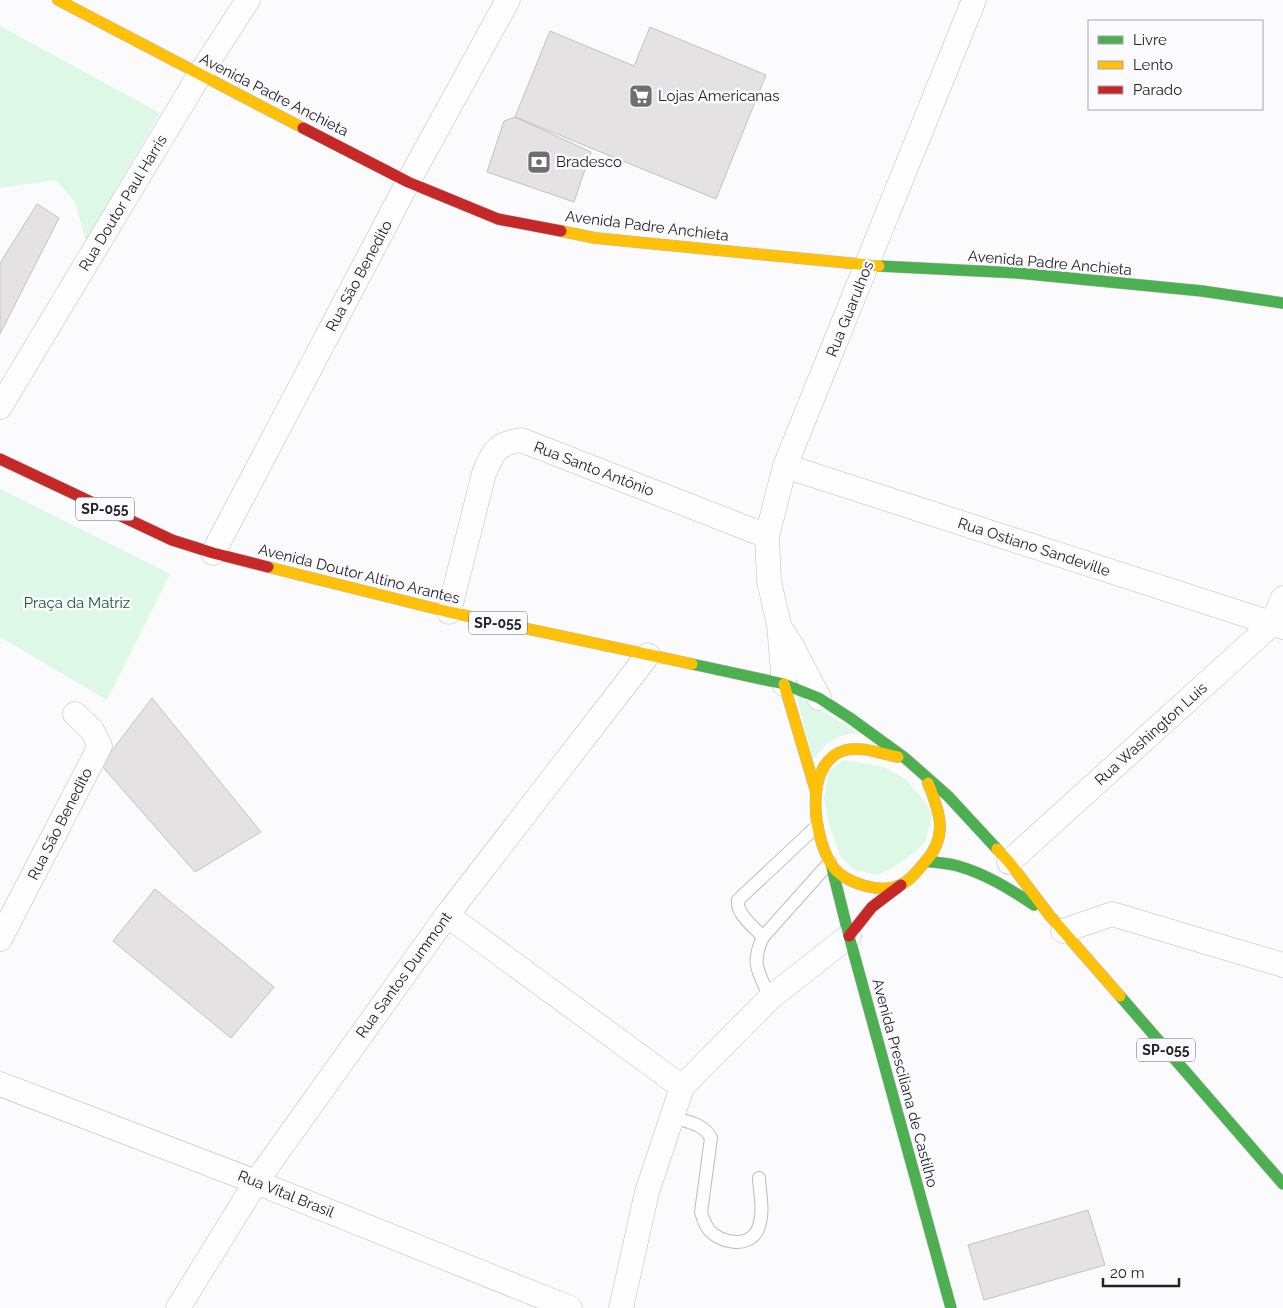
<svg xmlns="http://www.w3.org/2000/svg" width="1283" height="1308" viewBox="0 0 1283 1308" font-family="Raleway,sans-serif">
<rect width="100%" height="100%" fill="#fbfbfe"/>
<path fill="#ddf8e7" d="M0,26L160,113L86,241L75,202L56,180L0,188Z
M0,489L170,574L107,700L0,637Z
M796,695L859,733C836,734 826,743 813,760Z
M843,760L884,767L907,780L926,803L932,816L925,842L914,853L894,867L877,875L854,870L840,856L831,830L824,800L828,772Z"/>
<path fill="#e4e2e2" stroke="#c3c2c2" d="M650,27L766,75L716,199L515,117L550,31L634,66Z
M515,117L591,152L574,202L487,172L504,121Z
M37,204L59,218L0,334V263Z
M152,698L261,832L195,872L101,765Z
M155,889L274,987L231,1038L113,941Z
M1088,1210L1105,1265L984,1300L968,1245Z"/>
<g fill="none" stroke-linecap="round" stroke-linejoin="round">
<g stroke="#bcbcbf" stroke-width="14">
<path id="lane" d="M763,937C754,927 736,914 738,900L817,826
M770,998C759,972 750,965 763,937L830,862
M672,1117C687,1122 703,1123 711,1138L701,1212C703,1219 705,1225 709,1230C720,1242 747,1249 757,1231C765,1215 760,1195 759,1178"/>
</g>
<g stroke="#bcbcbf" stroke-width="25">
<path id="street" d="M0,407L200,74L248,0
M785,466L1283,627
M213,553L408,182L508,0
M449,612L484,473C494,451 496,444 521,440L767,536
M782,631L792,646L819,698
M784,684L779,625L769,581L767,536L785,466L974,0
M1009,862L1272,624L1283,598
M447,915L682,1087
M1063,931L1112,914L1283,965
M0,939L100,746L92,730L75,714
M0,1084L256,1182L570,1308
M178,1308L256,1182L447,915L648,655
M621,1308L647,1192L682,1087L770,998L849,936"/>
</g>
<g stroke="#bcbcbf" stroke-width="12">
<path id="fast" d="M879,266L1018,273L1202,291L1283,303
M692,664L784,684L819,698L850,718L905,758L948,796L997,849
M927,861C937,863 948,863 958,866C986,874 1010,889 1034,905
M831,864L849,936L951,1308
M1120,996L1283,1184"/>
</g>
<g stroke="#bcbcbf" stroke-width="12">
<path id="slow" d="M58,0L303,128
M561,231L595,238L879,266
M268,567L449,612L692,664
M784,684L816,792
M898,757C882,754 863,746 846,750C803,761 813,835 831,864C843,883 881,895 902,884C911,880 918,870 924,863C949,837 940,813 928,783
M997,849L1009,862L1050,916L1120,996"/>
</g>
<g stroke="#bcbcbf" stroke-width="12">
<path id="jam" d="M303,128L408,182L498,219L561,231
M0,459L172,540L213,553L268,567
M849,936L872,907L901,885"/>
</g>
<use href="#lane" stroke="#fefeff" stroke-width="12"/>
<use href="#street" stroke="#fefeff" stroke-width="24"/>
<use href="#fast" stroke="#4caf50" stroke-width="11"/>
<use href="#slow" stroke="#ffc107" stroke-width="11"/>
<use href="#jam" stroke="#c62828" stroke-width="11"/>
</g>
<defs>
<g id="supermarket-square" transform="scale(1.25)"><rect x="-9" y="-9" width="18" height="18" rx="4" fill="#6f6f72" stroke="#fafaff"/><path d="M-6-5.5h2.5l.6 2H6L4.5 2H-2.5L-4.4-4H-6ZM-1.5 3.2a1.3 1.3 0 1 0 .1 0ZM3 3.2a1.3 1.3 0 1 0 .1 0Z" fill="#fff"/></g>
<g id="bank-square" transform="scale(1.25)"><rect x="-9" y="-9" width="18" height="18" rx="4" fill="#6f6f72" stroke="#fafaff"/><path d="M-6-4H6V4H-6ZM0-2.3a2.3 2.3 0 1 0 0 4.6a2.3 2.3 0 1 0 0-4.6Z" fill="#fff"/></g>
</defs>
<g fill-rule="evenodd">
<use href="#supermarket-square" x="641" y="96"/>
<use href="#bank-square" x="539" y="162"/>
</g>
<g text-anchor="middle" stroke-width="5" stroke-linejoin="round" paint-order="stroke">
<g fill="#fafaff" stroke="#646468" stroke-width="1">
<rect x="76" y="497.5" width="58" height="23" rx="4"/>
<rect x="469" y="611.5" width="58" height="23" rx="4"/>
<rect x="1137" y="1038.5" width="58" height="23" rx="4"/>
</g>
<g font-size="14" font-weight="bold" fill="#232327">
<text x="105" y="514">SP-055</text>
<text x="498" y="628">SP-055</text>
<text x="1166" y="1055">SP-055</text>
</g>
<g font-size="15" fill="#232327" stroke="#fafaff">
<text transform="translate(274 95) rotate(27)" y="5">Avenida Padre Anchieta</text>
<text transform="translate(123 203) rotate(-59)" y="5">Rua Doutor Paul Harris</text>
<text transform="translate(647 226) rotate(7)" y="5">Avenida Padre Anchieta</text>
<text transform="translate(1050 263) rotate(5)" y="5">Avenida Padre Anchieta</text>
<text transform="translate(359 276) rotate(-62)" y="5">Rua São Benedito</text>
<text transform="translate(850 309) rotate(-68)" y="5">Rua Guarulhos</text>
<text transform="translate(594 469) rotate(21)" y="5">Rua Santo Antônio</text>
<text transform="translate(1034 547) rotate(18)" y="5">Rua Ostiano Sandeville</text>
<text transform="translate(359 574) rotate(14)" y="5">Avenida Doutor Altino Arantes</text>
<text transform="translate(1151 734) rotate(-42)" y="5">Rua Washington Luis</text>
<text transform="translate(60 824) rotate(-63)" y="5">Rua São Benedito</text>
<text transform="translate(404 975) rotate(-54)" y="5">Rua Santos Dummont</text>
<text transform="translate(905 1083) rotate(75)" y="5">Avenida Presciliana de Castilho</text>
<text transform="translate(286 1194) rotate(22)" y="5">Rua Vital Brasil</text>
</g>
<g font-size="15" fill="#232327" stroke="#fafaff" text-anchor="start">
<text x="658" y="101">Lojas Americanas</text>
<text x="556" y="167">Bradesco</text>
</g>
<g font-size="15" fill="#1b5736" stroke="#fafaff">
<text x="77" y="608">Praça da Matriz</text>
</g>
</g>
<rect x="1088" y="20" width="175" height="90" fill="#fafaff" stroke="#a4a4a9"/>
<rect x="1098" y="36" width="25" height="8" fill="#4caf50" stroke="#a4a4a9"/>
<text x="1133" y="45" font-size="15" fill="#232327">Livre</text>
<rect x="1098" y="61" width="25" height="8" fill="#ffc107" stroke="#a4a4a9"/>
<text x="1133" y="70" font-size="15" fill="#232327">Lento</text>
<rect x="1098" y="86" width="25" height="8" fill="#c62828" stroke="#a4a4a9"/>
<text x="1133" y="95" font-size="15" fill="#232327">Parado</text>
<path d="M1103 1278v8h76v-8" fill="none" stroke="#232327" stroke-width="2.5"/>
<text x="1110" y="1278" font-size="15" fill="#232327" stroke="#fafaff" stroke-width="4" paint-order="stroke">20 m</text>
</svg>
